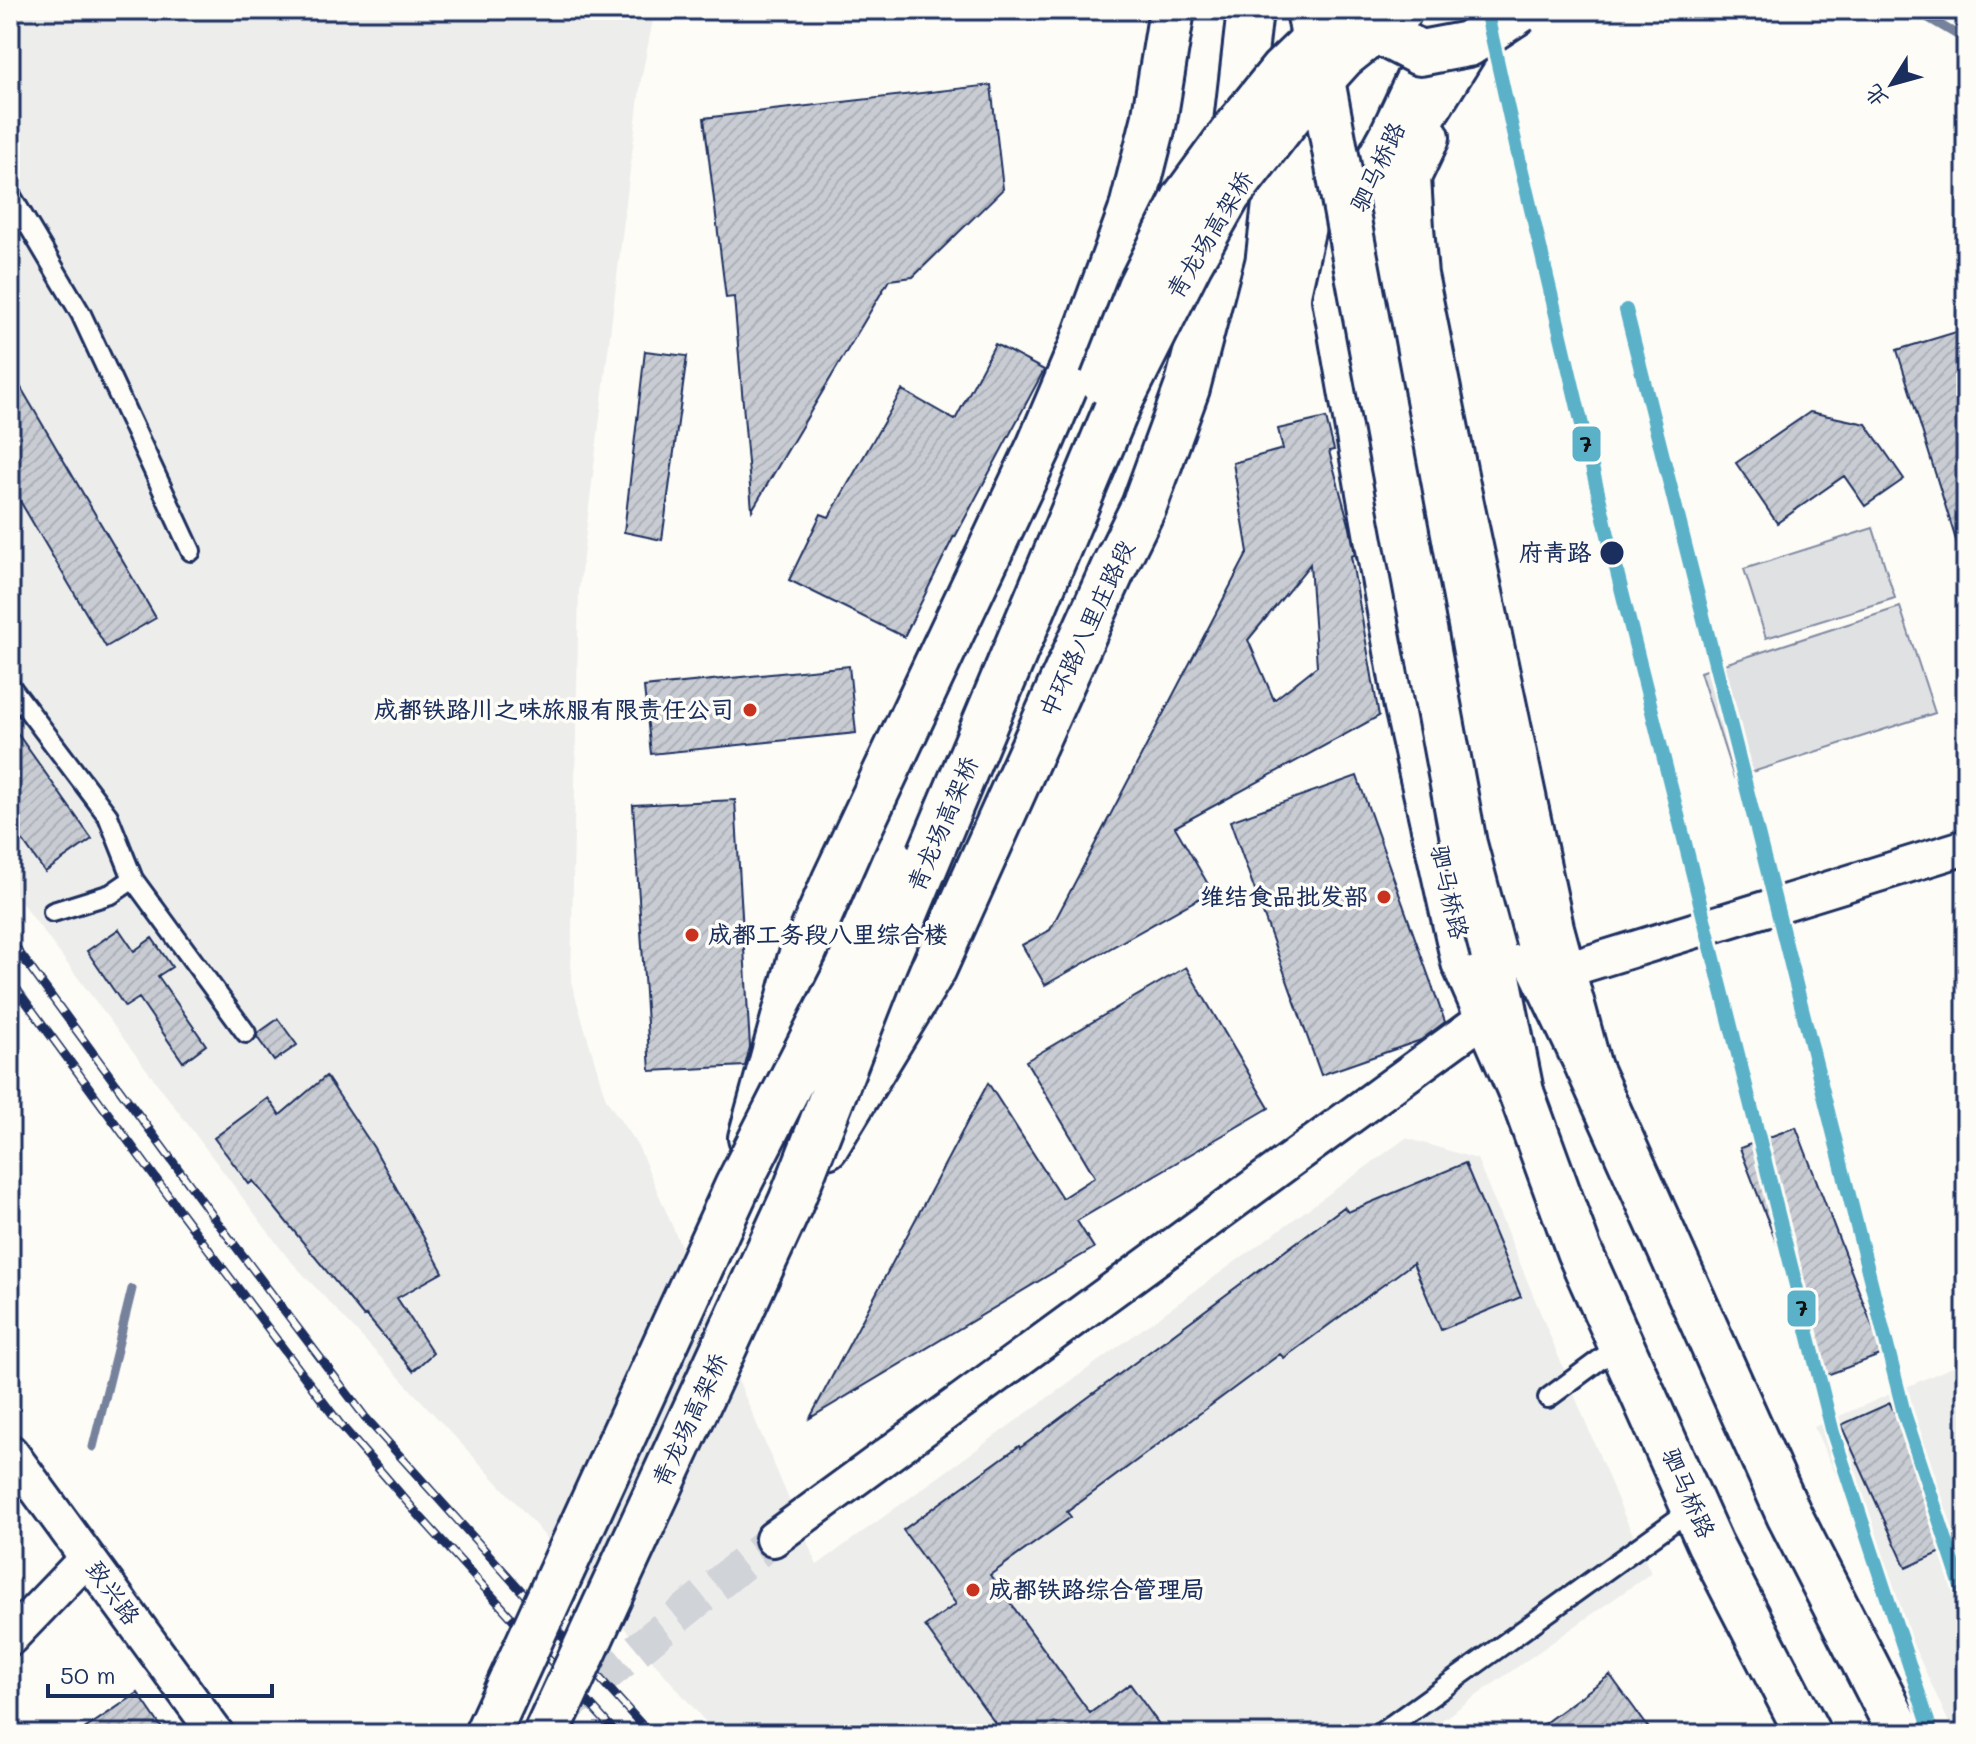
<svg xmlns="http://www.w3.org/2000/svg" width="1976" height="1744" viewBox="0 0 1976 1744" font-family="Mali,'LXGW WenKai TC',sans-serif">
<defs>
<pattern id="building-hatch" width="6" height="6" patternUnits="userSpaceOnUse" patternTransform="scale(2)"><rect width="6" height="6" fill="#c9ccd3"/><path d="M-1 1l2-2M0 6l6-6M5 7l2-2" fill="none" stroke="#acb0b8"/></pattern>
</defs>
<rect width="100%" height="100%" fill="#fdfcf7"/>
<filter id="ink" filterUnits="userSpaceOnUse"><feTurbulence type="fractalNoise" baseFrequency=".0125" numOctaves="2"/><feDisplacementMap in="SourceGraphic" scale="16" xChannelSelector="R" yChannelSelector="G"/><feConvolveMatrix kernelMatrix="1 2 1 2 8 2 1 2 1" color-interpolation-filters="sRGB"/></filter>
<g filter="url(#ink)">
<path fill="#edeeec" d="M10,10H655L641,80L579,590L571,982L606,1099L639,1148L817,1565L1406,1138L1477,1159L1624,1515L1651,1573L1422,1734H716L510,1496L287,1257L10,887Z
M1966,1361V1734H1954L1814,1427Z"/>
<path fill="#e0e1e3" stroke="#7e88a0" stroke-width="2" d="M1873,528L1895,598L1766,638L1744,569Z
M1900,607L1935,713L1734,778L1700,672Z"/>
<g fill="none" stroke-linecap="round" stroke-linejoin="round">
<path stroke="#76819c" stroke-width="9" d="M1915,10L1966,40
M93,1447L132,1289
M10,1552L11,1551"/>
</g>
<path fill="url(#building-hatch)" stroke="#1b2f5e" stroke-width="2" fill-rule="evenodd" d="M991,85L1003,189L913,277L889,280L752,510L734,297L726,298L704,118Z
M1966,329V552L1960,553L1897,350Z
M995,344L1044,370L955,537L954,536L904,637L789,580L821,514L829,517L902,390L955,420Z
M645,351L687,356L662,540L624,532Z
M10,369L156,618L106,647L10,484Z
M1810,412L1866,424L1904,479L1865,506L1844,476L1777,523L1736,463Z
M1326,418L1334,450L1329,451L1350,528L1355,555L1351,556L1379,716L1175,827L1212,891L1045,985L1022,945L1050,930L1248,552L1233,463L1283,449L1278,429ZM1310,564L1317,666L1274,700L1248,640Z
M849,666L856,733L651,754L644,687Z
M10,723L92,839L45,872L10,823Z
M1357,776L1445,1022L1421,1040L1321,1075L1230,821Z
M735,800L750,1047L745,1066L650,1071L633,805Z
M119,929L134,951L152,938L172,967L158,976L206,1045L183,1062L139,998L125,1007L87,951Z
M1186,967L1269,1108L1077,1221L1094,1248L810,1418L988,1083L1062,1198L1095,1177L1026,1061Z
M278,1019L297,1045L274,1061L257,1037L258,1033Z
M326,1076L374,1148L443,1272L397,1298L433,1353L413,1371L366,1315L364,1317L253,1181L249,1184L214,1138L268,1098L280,1115Z
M1796,1127L1883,1354L1827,1375L1740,1148Z
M1465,1163L1521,1297L1441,1330L1413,1263L1284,1358L1280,1354L1067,1512L1071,1517L990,1575L1090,1713L1130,1684L1166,1734H1003L925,1626L956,1604L903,1530L1019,1446L1020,1448L1344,1207L1348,1212Z
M1890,1403L1955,1546L1906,1568L1841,1425Z
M1610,1675L1653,1734H1530Z
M138,1693L166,1734H77Z"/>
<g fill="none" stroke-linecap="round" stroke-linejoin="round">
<path stroke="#d0d3d8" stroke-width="34" stroke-dasharray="34 17" stroke-linecap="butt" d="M558,1714L773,1539"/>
<g stroke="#1b2f5e" stroke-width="24">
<path id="lane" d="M10,194L81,314L191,551
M10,686L108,816L133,879L246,1033
M53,912L111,894L133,879
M1548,1398L1621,1344
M1379,1734L1694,1507"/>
</g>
<g stroke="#1b2f5e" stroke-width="40">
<path id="street" d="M1563,971L1966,847
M10,1452L216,1734
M773,1539L1487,1016
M10,1638L87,1558"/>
</g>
<g stroke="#1b2f5e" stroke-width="50">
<path id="secondary" d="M1451,10L1391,138L1357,200L1335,299L1406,702L1464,962L1521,1092L1579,1251L1710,1544L1808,1734
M1427,137L1408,177L1411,228L1415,275L1457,485L1551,928L1589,1068L1789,1515L1901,1734"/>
</g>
<g stroke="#1b2f5e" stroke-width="50">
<path id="primary" d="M1468,44L1395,160L1384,200L1386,242L1498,838L1530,945L1589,1068
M1493,952L1521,1092
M751,1138L800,960L834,882L1039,447L1081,348L1131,212L1154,121L1172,10
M826,1146L934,968L1113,569L1144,506L1187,388L1222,253L1250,10"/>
</g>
<use href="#lane" stroke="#fdfcf7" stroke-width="18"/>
<use href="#street" stroke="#fdfcf7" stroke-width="34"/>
<use href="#secondary" stroke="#fdfcf7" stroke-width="44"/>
<use href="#primary" stroke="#fdfcf7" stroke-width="44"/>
<g stroke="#1b2f5e" stroke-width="9">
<path id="rail" d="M10,940L215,1219L365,1417L650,1734
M10,980L173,1202L340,1424L415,1511L617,1734"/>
</g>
<use href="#rail" stroke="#fdfcf7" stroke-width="6" stroke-dasharray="18" stroke-linecap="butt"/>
<g stroke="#1b2f5e" stroke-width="50" stroke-linecap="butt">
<path id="primary-bridge" d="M1309,10L1464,844L1493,952
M1350,10L1364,24L1420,53L1468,44L1520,10"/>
</g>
<g stroke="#1b2f5e" stroke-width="50" stroke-linecap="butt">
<path id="highway-bridge" d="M1103,381L1140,287L1184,199L1236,128L1282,71L1345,10
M487,1734L738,1185L848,969L894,863
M546,1734L791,1202L885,962L1119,403L1189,264L1228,195L1294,110L1343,56L1401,10"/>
</g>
<use href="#primary-bridge" stroke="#fdfcf7" stroke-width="44"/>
<use href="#highway-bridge" stroke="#fdfcf7" stroke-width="44"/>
<g stroke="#fdfcf7" stroke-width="20">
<path id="metro-1" d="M1486,10L1517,150L1613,556L1833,1433L1932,1734
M1626,310L1904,1413L1966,1601"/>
</g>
<use href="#metro-1" stroke="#5ab1c8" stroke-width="14"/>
</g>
</g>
<circle fill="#1b2f5e" stroke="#fdfcf7" stroke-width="3" cx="1612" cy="553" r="13"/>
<g fill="#c8321e" stroke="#fdfcf7" stroke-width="3">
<circle cx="750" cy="710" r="8"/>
<circle cx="1384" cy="897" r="8"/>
<circle cx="692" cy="935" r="8"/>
<circle cx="973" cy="1590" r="8"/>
</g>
<g text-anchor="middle" stroke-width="7" stroke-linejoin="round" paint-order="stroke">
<g font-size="24" fill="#1b2f5e" stroke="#fdfcf7">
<text transform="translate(1378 167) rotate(-65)" y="8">驷马桥路</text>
<text transform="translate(1210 235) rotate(-59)" y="8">青龙场高架桥</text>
<text transform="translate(1087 629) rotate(-65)" y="8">中环路八里庄路段</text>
<text transform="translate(943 824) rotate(-67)" y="8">青龙场高架桥</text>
<text transform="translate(1449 892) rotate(77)" y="8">驷马桥路</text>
<text transform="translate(690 1420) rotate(-65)" y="8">青龙场高架桥</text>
<text transform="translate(1688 1493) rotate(66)" y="8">驷马桥路</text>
<text transform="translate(113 1593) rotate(54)" y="8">致兴路</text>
</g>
<g font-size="24" font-weight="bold" fill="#1b2f5e" stroke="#fdfcf7" text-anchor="end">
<text x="1591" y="561">府青路</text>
</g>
<g font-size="24" font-weight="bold" fill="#1b2f5e" stroke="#fdfcf7" text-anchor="end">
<text x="734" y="718">成都铁路川之味旅服有限责任公司</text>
<text x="1368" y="905">维结食品批发部</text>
<text x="708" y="943" text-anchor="start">成都工务段八里综合楼</text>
<text x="989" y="1598" text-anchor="start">成都铁路综合管理局</text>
</g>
</g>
<g stroke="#fdfcf7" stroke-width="3">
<rect x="1571" y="425" width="31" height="38" rx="8" fill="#5ab1c8"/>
<rect x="1786" y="1289" width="31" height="39" rx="8" fill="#5ab1c8"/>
</g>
<g font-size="22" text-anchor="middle" font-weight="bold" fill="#111">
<text x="1586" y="452">7</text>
<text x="1802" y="1316">7</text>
</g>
<rect width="1976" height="1744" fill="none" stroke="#fdfcf7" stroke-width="40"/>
<rect x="20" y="20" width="1936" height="1704" fill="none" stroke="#1b2f5e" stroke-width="3" filter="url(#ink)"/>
<g transform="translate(1892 84) rotate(233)" stroke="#fdfcf7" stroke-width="6" paint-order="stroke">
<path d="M0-6L14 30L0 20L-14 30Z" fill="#1b2f5e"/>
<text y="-12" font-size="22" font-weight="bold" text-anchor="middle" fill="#1b2f5e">北</text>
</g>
<path d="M48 1684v12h224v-12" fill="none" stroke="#1b2f5e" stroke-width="4"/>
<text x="60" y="1684" font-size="24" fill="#1b2f5e" stroke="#fdfcf7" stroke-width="6" paint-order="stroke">50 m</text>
</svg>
